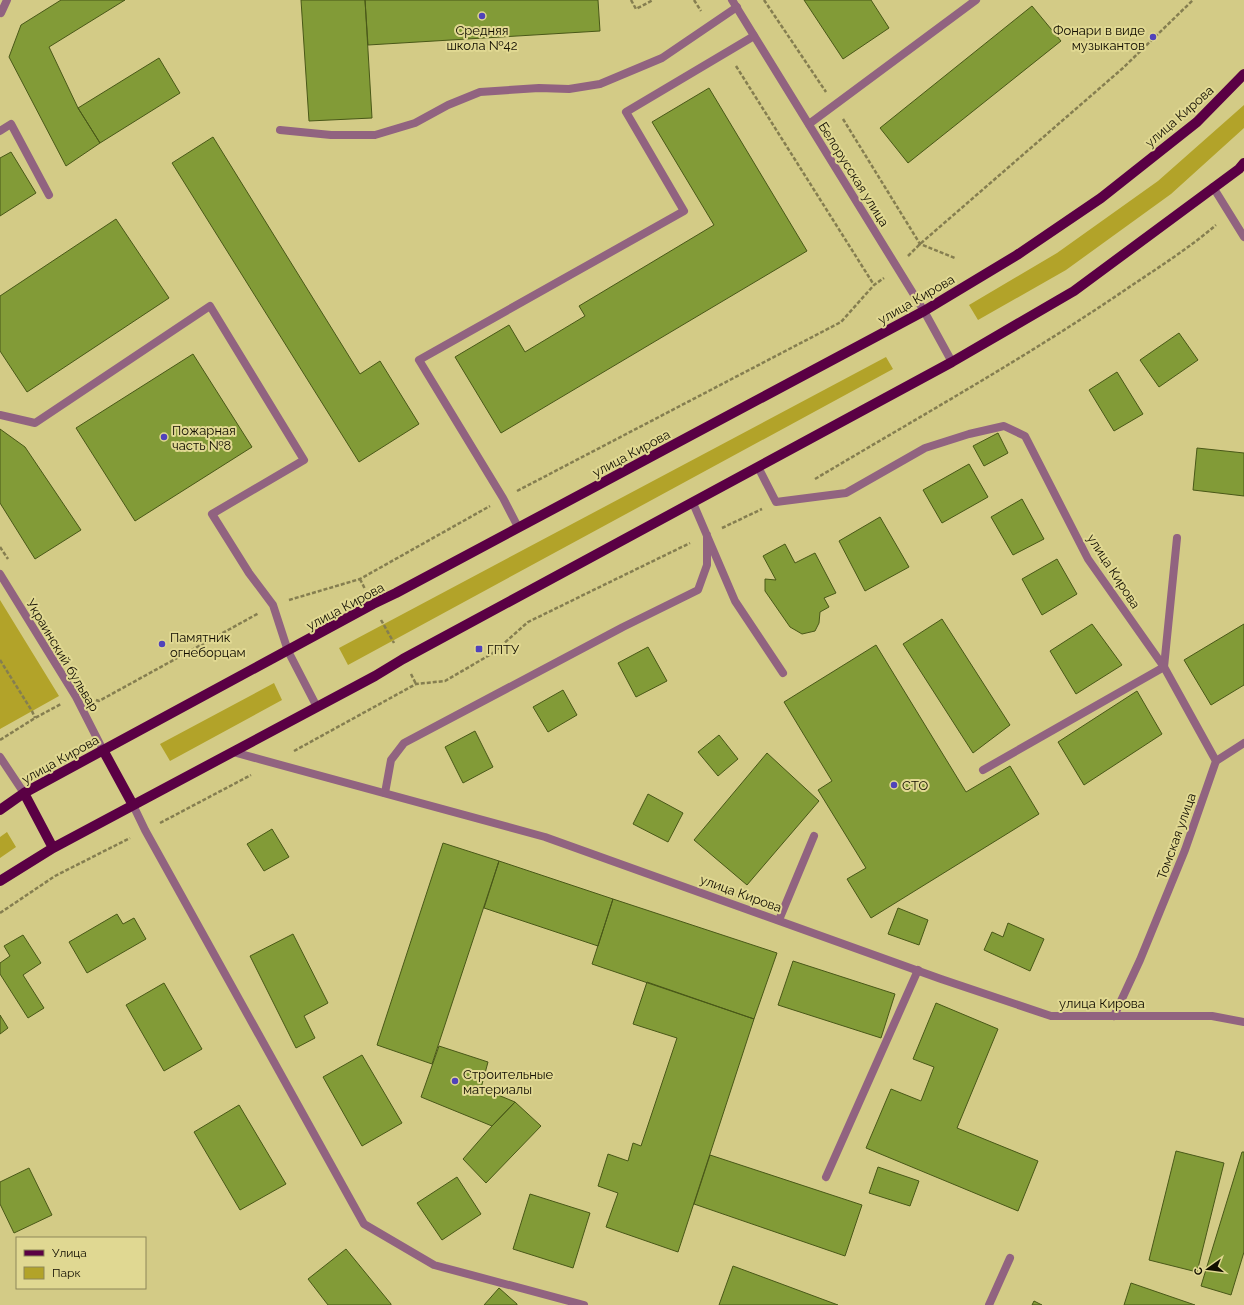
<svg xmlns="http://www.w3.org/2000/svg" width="1244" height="1305" viewBox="0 0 1244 1305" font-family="Raleway,sans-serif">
<rect width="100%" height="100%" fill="#d3cb86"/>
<path fill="#b2a329" d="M1244,105V128L1171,194L1066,270L978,320L969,305L1057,253L1158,181Z
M886,357L893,369L348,665L339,648Z
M0,600L59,696L0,729Z
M274,683L282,700L170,761L160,744Z
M7,832L16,847L0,858V837Z"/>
<path fill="#829b37" stroke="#495818" d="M61,0H125L49,47L78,108L100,143L66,166L9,57L21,25Z
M301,0H365L372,118L309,121Z
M365,0H598L600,31L368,45Z
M804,0H871L889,28L843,59Z
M1032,6L1061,41L908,163L880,128Z
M159,58L180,93L100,143L78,108Z
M709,88L807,251L501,433L455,357L509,325L525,352L585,316L579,306L714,225L652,122Z
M213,137L360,374L380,361L419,424L359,462L172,163Z
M11,152L36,193L0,216V158Z
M116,219L169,298L27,392L0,351V296Z
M1179,333L1198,360L1159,387L1140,360Z
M193,354L252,447L135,521L76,428Z
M1117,372L1143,414L1114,431L1089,390Z
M0,429L25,447L81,530L35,559L0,503Z
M998,433L1008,453L984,466L973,446Z
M1197,448L1244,453V496L1193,490Z
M969,464L988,497L942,523L923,490Z
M1022,499L1044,539L1013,555L991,517Z
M880,517L909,567L865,591L839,541Z
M785,544L795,563L815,553L836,593L824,598L829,607L820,612L819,623L815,631L802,634L790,627L765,591V579L776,580L763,556Z
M1057,559L1077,594L1042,615L1022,579Z
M942,619L1010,725L973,753L903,644Z
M1092,624L1122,665L1076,694L1050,651Z
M1244,624V685L1211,705L1184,660Z
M876,645L966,792L1010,766L1039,814L871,918L847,879L866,868L818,790L832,781L784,702Z
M648,647L667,681L636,697L618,663Z
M563,690L577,715L548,732L533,707Z
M1137,691L1162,734L1084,785L1058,742Z
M475,731L493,767L463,783L445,747Z
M719,735L738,759L718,776L698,752Z
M767,753L819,801L747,885L694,840Z
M648,794L683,813L668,842L633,824Z
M272,829L289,857L264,871L247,844Z
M443,843L499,861L432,1064L377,1045Z
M499,861L613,899L598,946L484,908Z
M613,899L777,953L754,1019L592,964Z
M898,908L928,920L919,945L888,934Z
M117,914L123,924L134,918L146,939L87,973L69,942Z
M1008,923L1044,939L1030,971L984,950L992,932L1003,937Z
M293,934L328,1003L304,1016L315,1038L296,1048L250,956Z
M23,935L41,963L23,975L44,1008L28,1018L0,974V963L10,956L4,946Z
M793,961L895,994L881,1038L778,1005Z
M647,982L754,1019L678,1252L606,1227L618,1193L598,1186L608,1154L628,1161L633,1143L641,1146L677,1038L633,1024Z
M164,983L202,1049L164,1071L126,1005Z
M936,1003L998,1029L957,1128L1038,1161L1018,1211L866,1148L891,1089L921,1101L934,1067L913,1059Z
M0,1015L8,1028L0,1034Z
M439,1046L488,1062L481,1088L515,1102L492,1126L421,1097Z
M362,1055L402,1123L362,1146L323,1077Z
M515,1102L541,1126L486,1183L463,1159L492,1126Z
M239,1105L286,1184L240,1210L194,1132Z
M1176,1151L1224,1163L1197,1272L1149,1260Z
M1242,1152H1244V1252L1231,1295L1201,1286Z
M710,1155L862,1205L845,1256L694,1204Z
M878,1167L919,1181L910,1206L869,1193Z
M29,1168L52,1215L14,1233L0,1204V1182Z
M457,1177L481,1214L442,1240L417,1203Z
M530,1194L590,1213L573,1268L513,1249Z
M346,1249L391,1304V1305H328L308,1279Z
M733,1266L838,1305H719Z
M1131,1283L1195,1305H1124Z
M499,1288L517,1304V1305H484Z
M1034,1301L1042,1305H1032Z"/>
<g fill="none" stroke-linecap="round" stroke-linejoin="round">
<path stroke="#857e50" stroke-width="2.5" stroke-dasharray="4 2" stroke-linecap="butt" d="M631,0L636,9L653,0
M694,0L701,11
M764,0L826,92
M736,66L874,285
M843,119L920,244L955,258
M908,256L920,244L1123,68L1193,0
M815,479C919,417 1025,358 1125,290C1156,269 1188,249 1216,225
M517,491L841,322L874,285L884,278
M722,528L762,509
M0,547L8,559
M360,579L365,589
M289,600L360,579L490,506
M381,620L394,643
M0,660L32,711L35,718
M411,674L416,684
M96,700L99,701L259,613
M0,740L35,718L61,704
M294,751L416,684L445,681L493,653L528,622L690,543
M160,823L251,775
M0,913L55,876L130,838"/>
<path stroke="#916380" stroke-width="8" d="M1,13L7,0
M809,124L976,0
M280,130L331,135H375L415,123L448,105L480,92L539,88L569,89L600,84L662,58L737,7
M0,131L11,124L49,195
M1213,187L1244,237
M0,415L35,423L210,306L304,460L212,514L249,573L273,605L288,651L317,707
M693,503L735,601L783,673
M518,527L503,498L419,360L684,211L626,112L754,36
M1216,761L1244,743
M983,770L1164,667L1177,538
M385,793L391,760L404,743L623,627L698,590L707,565V535
M133,805L145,830L364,1224L434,1265L584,1305
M779,920L814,836
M826,1177L918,970
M989,1305L1010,1258"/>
<path stroke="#916380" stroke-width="8" d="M732,0L924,311L952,362
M758,467L776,502L846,493L925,448L969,434L1004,426L1025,436L1088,559L1164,667L1216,761L1185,850L1140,960L1114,1016
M0,574L76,697L103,750
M233,752L545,837L941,979L1051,1016H1212L1244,1022
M0,757L24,793"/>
<path stroke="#5a0044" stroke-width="10" d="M103,750L133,805
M24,793L53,848
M0,810L24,793L373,604L396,593L924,311L1017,255L1101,198L1197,122L1244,74
M0,881L53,848L375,676L403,659L952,362L1074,291L1239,169L1244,163"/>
</g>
<g fill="#5043ba" stroke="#e0d892" stroke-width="1.5">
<circle cx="482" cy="16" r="4"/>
<circle cx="1153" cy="37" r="4"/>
<circle cx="164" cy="437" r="4"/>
<circle cx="162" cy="644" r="4"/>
<rect x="475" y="645" width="8" height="8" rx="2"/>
<circle cx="894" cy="785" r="4"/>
<circle cx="455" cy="1081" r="4"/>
</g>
<g text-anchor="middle" stroke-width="4" stroke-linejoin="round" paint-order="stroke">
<g font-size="13" fill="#120e00" stroke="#e0d892" text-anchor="start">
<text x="482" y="35" text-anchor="middle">Средняя<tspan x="482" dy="15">школа №42</tspan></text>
<text x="1145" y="35" text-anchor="end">Фонари в виде<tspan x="1145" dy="15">музыкантов</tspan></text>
<text x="172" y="435">Пожарная<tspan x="172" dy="15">часть №8</tspan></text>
<text x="170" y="642">Памятник<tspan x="170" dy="15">огнеборцам</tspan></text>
<text x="487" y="654">ГПТУ</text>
<text x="902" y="790">СТО</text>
<text x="463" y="1079">Строительные<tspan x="463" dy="15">материалы</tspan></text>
</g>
<g font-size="13" fill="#120e00" stroke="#e0d892">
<text transform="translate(1179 116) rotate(-41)" y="5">улица Кирова</text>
<text transform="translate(854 174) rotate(58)" y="5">Белорусская улица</text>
<text transform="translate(916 299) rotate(-30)" y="5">улица Кирова</text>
<text transform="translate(631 453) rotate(-28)" y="5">улица Кирова</text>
<text transform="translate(1114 571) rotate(57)" y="5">улица Кирова</text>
<text transform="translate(345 606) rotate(-28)" y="5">улица Кирова</text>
<text transform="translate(63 655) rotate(59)" y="5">Украинский бульвар</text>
<text transform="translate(60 759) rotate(-29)" y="5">улица Кирова</text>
<text transform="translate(1176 836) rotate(-70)" y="5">Томская улица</text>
<text transform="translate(741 893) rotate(20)" y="5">улица Кирова</text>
<text x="1102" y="1008">улица Кирова</text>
</g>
</g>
<rect x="16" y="1237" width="130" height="52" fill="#e0d892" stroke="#8e8758"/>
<rect x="24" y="1250" width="20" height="6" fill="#5a0044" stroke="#8e8758"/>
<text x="52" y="1257" font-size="12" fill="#120e00">Улица</text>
<rect x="24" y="1267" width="20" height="12" fill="#b2a329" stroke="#8e8758"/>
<text x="52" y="1277" font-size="12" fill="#120e00">Парк</text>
<g transform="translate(1208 1269) rotate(256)" stroke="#e0d892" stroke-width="3" paint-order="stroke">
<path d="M0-3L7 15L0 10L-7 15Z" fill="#120e00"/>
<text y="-6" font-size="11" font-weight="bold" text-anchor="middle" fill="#120e00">С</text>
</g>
</svg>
